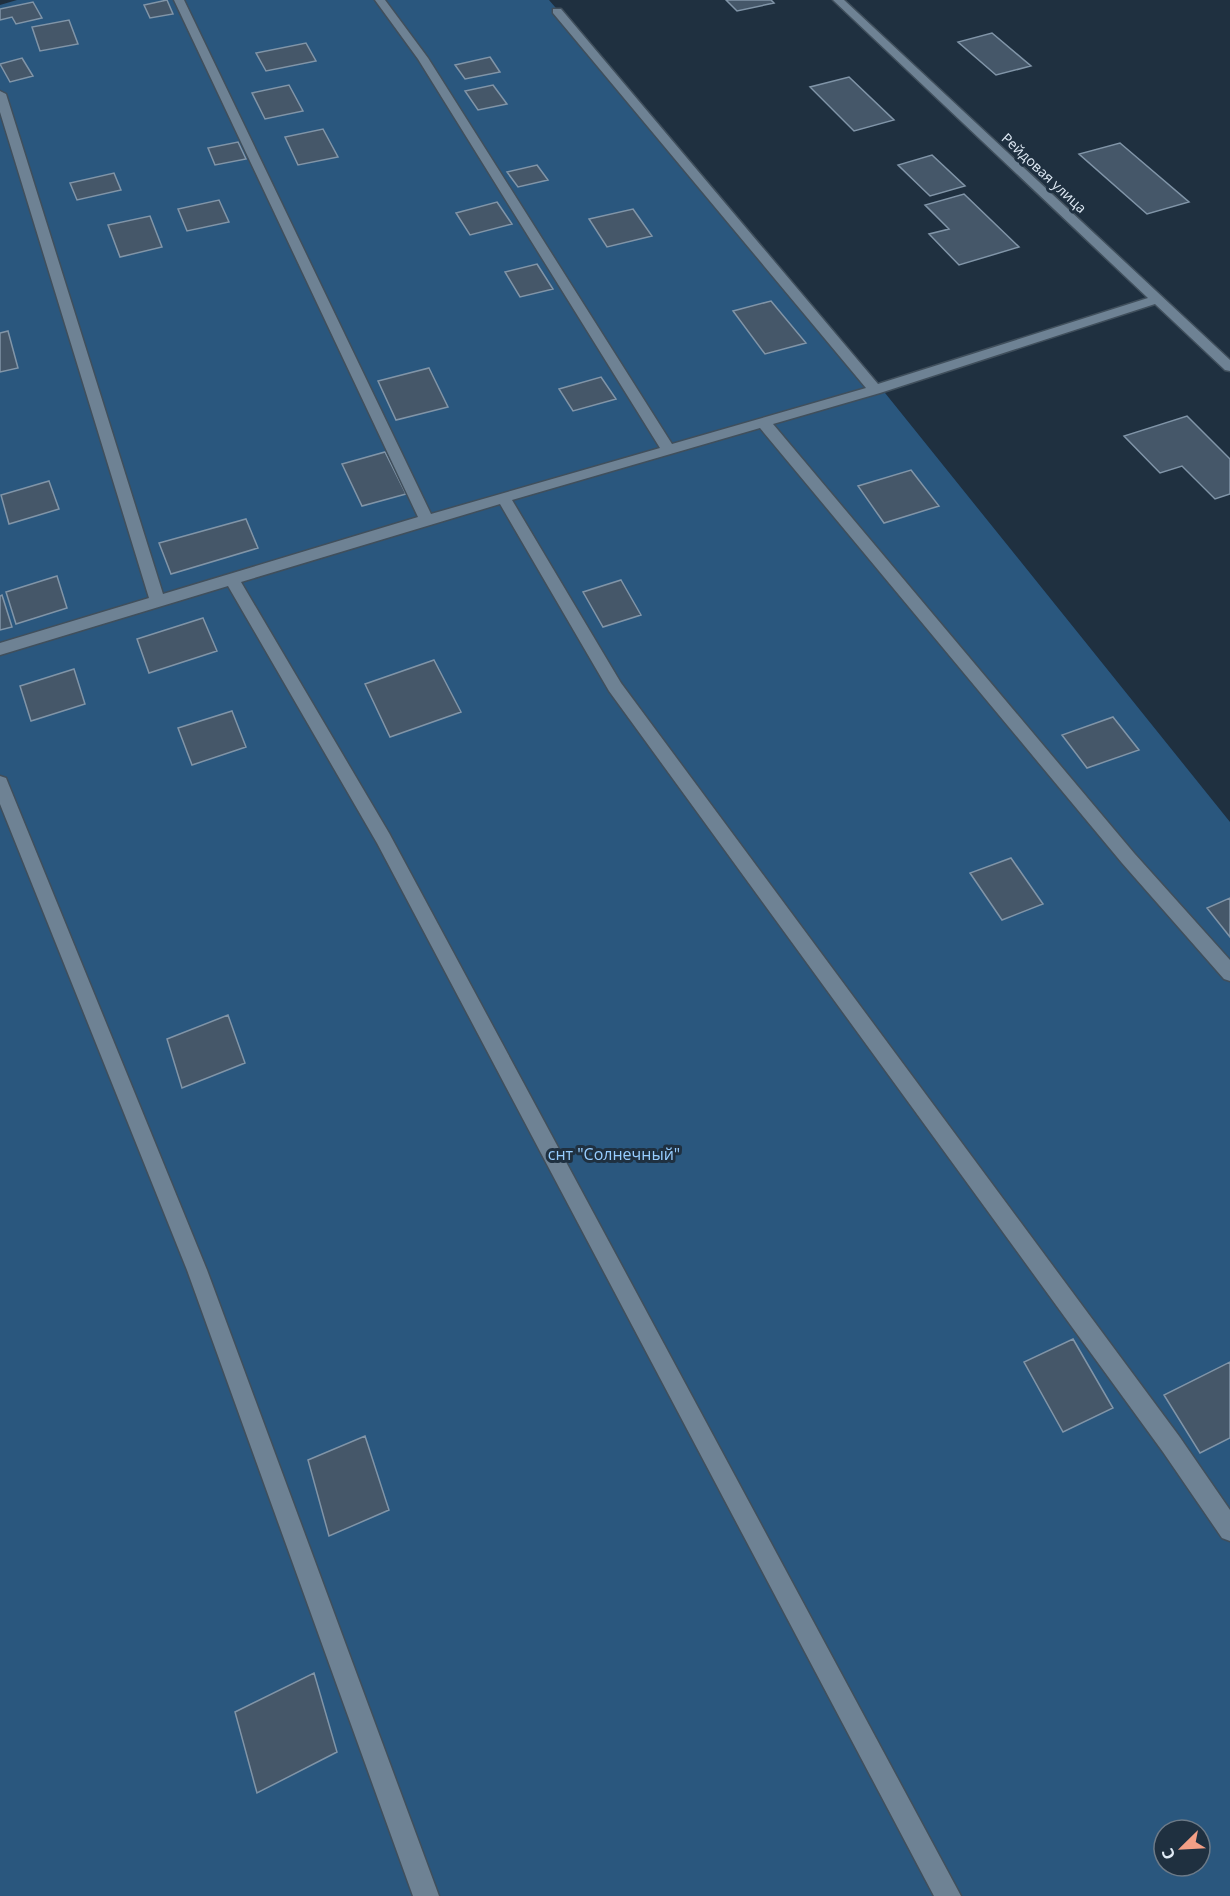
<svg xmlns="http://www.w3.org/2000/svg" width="1230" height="1896" viewBox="0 0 1230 1896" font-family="'Open Sans',sans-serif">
<rect width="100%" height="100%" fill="#1f3040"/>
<path fill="#2a577e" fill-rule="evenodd" d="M17,0H549L873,378L1230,822V1896H0V5ZM1164,1830H1200V1866H1164Z"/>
<path fill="#455769" stroke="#8195a8" stroke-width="1.5" d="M167,0L173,14L150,18L144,5Z
M726,0H771L774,3L737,11Z
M33,2L42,18L16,24L12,17L0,20V9Z
M69,20L78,44L40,51L32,27Z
M992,33L1031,66L996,75L958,42Z
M306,43L316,61L266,71L256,53Z
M490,57L500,72L465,79L455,65Z
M22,58L33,76L10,82L0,64Z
M849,77L894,120L854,131L810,87Z
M289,85L303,111L265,119L252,93Z
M493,85L507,104L478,110L465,91Z
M323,129L338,157L298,165L285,137Z
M238,142L246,159L215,165L208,148Z
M1120,143L1189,202L1147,214L1079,154Z
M932,155L965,186L930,196L898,165Z
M537,165L548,180L518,187L507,172Z
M114,173L121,190L77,200L70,183Z
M964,194L1019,247L959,265L929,234L949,229L925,205Z
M219,200L229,222L187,231L178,209Z
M497,202L512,224L470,235L456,213Z
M633,209L652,236L607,247L589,219Z
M150,216L162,247L120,257L108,225Z
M537,264L553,289L520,297L505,272Z
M771,301L806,343L765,354L733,311Z
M8,331L18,368L0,372V333Z
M429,368L448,407L396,420L378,381Z
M601,377L616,399L573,411L559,389Z
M1187,416L1230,459V494L1215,499L1182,466L1160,473L1124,436Z
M385,452L406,494L362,506L342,464Z
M911,470L939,506L884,523L858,486Z
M49,481L59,509L9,524L1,495Z
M246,519L258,548L171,574L159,543Z
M57,576L67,608L16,624L6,592Z
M621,580L641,615L603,627L583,592Z
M2,595L12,627L0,630V596Z
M203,618L217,651L149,673L137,639Z
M434,660L461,712L390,737L365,684Z
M74,669L85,704L31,721L20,686Z
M232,711L246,747L192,765L178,728Z
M1113,717L1139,750L1087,768L1062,735Z
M1011,858L1043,904L1002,920L970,873Z
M1230,898V937L1207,908Z
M228,1015L245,1063L182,1088L167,1039Z
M1073,1339L1113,1408L1063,1432L1024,1362Z
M1230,1362V1438L1200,1453L1164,1395Z
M365,1436L389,1510L329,1536L308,1460Z
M314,1673L337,1752L257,1793L235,1712Z"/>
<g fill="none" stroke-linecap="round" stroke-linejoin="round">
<g stroke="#404f5c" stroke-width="3">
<path id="minor" d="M174,0H184L431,514L660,448L418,59L375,0H385L428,58L672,444L866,388L553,13V9H561L878,384L1148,298L833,0H844L1230,360V371L1225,370L1155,304L880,393L773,424L1134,853L1230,960V981L1224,979L1122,863L760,428L512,500L621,683L1179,1436L1230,1510V1541L1222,1538L1163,1452L609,691L500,504L241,582L389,833L961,1896H934L377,843L228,586L0,655V643L149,598L0,112V91L6,94L163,594L418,517Z
M0,776L6,778L8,783L207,1270L439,1896H413L187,1270L0,804Z"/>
</g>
<use href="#minor" fill="#6e8294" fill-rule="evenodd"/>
</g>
<g text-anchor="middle" stroke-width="6" stroke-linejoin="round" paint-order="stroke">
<g font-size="14" fill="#dfeaf5" stroke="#1f3040">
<text transform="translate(1044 173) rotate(43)" y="5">Рейдовая улица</text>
</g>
<g font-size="16" fill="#97cdff" stroke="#1f3040">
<text x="614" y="1160">снт "Солнечный"</text>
</g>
</g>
<g transform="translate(1182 1848) rotate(246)"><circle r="28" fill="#1f3040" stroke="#6c7a88" stroke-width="1.5"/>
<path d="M0-4.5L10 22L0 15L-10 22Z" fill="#f39f86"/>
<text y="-9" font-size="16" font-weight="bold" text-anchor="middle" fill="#dfeaf5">С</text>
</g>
</svg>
